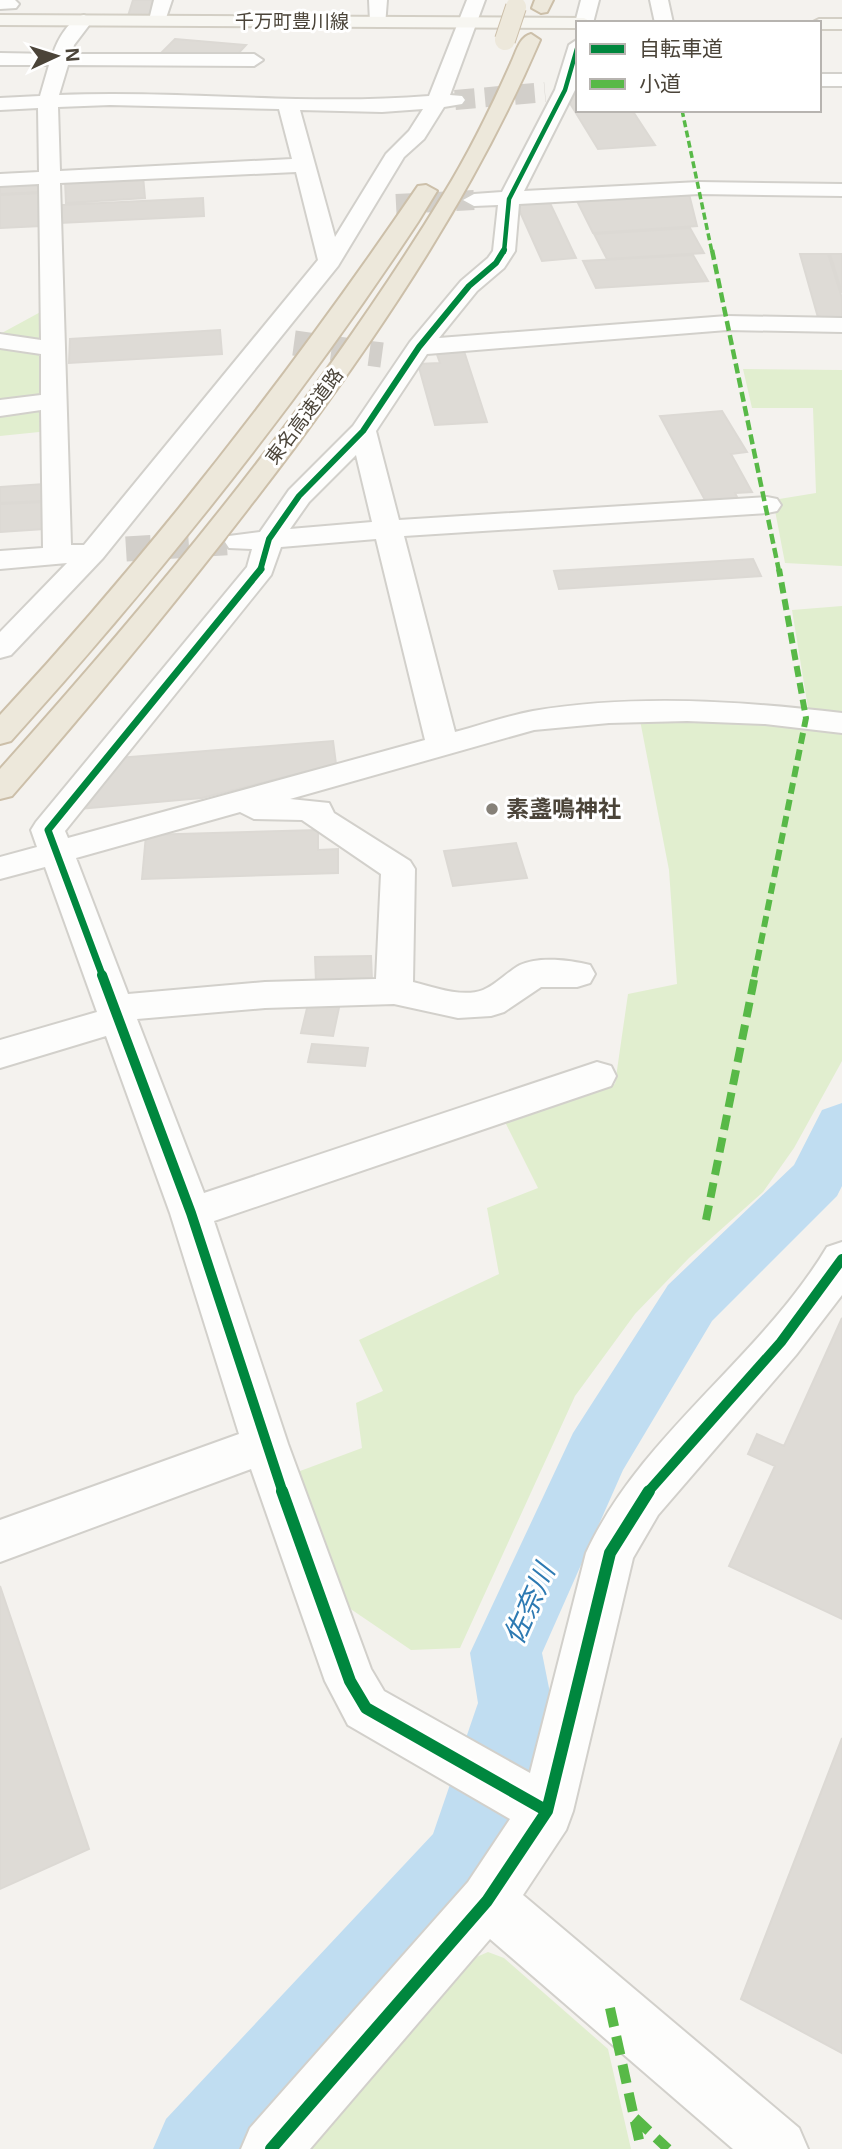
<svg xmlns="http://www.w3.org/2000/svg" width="842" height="2149" viewBox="0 0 842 2149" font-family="Arial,'Noto Sans JP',sans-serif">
<rect width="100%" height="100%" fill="#f4f2ee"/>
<path fill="#e1eecf" d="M46,309V346L0,334Z
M0,343L47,349L48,398L0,405Z
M743,369L842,370V566L785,563L773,500L816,493L813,408H752Z
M49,404V431L0,436V411Z
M842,606V715L808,708L792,610Z
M664,714L842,730V1061L794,1148L763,1192L689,1258L635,1314L575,1396L460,1648L411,1650L333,1597L292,1474L362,1448L356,1403L383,1391L359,1340L499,1274L487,1208L538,1188L504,1120L615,1084L628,994L677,984L669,870L639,715Z
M488,1952L504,1958L608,2049L631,2149H302L465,1962Z"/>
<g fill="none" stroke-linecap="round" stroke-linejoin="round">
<path fill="#c0ddf1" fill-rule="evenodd" d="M842,1103V1186L837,1196L712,1321L623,1470L542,1653L552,1703L492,1886L254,2149H153L166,2119L433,1834L478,1703L470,1653L573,1433L668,1285L794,1165L822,1110Z"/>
</g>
<path fill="#dedbd6" stroke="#dcd9d4" stroke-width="2" d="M133,0H159L155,16H128Z
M175,39L246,45L234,58L158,56Z
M578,91V110H632L655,145L598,149L563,92Z
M143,176L145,198L66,203L65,181Z
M41,181V192L0,194V184Z
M688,190L697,226L593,233L575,197Z
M41,193V226L0,228V195Z
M203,198L204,216L60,223L61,205Z
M549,201L576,258L542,261L516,203Z
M690,228L704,253L607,259L594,234Z
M800,254H828L842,298V321H819Z
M830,254H842V293Z
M693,255L708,281L596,288L583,261Z
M220,330L222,354L69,363L70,339Z
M463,348L487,422L435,425L418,364L440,363L435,349Z
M722,411L747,452L731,454L752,492L735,493L738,499L706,502L660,416Z
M44,484L43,501L0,503V487Z
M45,502L44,529L0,532V504Z
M753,559L761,576L559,589L554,571Z
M333,741L336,764L202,798L78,809L118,758Z
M318,830V850L338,849V873L142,879L146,835Z
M516,843L527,878L453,886L444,851Z
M371,956L372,980L316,982L315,957Z
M309,1000L340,1003L333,1036L301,1033Z
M312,1044L368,1048L365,1066L308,1062Z
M842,1318V1619L729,1566L775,1466L748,1454L757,1434L784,1446Z
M0,1586L89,1849L0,1889Z
M842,1738V2053L741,1999Z"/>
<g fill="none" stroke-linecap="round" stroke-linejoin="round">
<path stroke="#d2cfca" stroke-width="20" stroke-dasharray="20 10" stroke-linecap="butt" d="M455,100L545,92
M396,204L474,200"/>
<path stroke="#d2cfca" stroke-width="25" stroke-dasharray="25 13" stroke-linecap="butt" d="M294,343L382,355
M126,549L239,542"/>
<g stroke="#d2d0cb" stroke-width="4">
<path id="minor" d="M0,0H15L19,4L16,8L0,9Z
M154,0H172L164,24H152L149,20Z
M369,0H387L385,26L379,27L370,22Z
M467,0H485L450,95L462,96L465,100L462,104L444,107L424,139L404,157L338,266L103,558L11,655L0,658V632L67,563L0,569V551L43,548L41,410L0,416V400L41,395V354L0,348V334L41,340L39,184L0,186V174L39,172L38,108L0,110V98L40,96L49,65H0V53L53,54C57,40 70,18 84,15L93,20L74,45L72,54H254L263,60L254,66L68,65L59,95C183,90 307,106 429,96ZM110,105L279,109L292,159L60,171L58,107ZM423,109L409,131L386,154L335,237L300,110L382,112ZM296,172L318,260L84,545H71L60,183Z
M581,0H599L593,23H578V27L575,23Z
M650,0H668L673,23H655Z
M578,39L575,90L524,191L699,182L842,184V196L699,194L519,204L515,251L504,268L477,291L439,338L727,316L842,318V332L727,330L427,354L376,431L399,520L767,497L777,499L781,505L777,511L767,513L404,536L455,732C481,725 506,716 533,711C634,694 741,701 842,713V733L765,724L687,721L609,723L534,730L290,799L329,803L334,813L410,861L415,869L413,982C433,987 462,998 483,990C496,985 507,972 520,965C538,956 571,960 590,965L595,974L590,983L577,987H541L504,1012L491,1016L458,1018L394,1004L265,1008L137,1019L204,1193L597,1062L611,1066L616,1076L611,1086L214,1221L288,1444L371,1669L384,1691L530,1773L586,1553C641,1434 760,1359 827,1247L842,1242V1295L796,1355L658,1515L633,1558L573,1811L566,1830L523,1895L799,2128L808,2149H733L490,1939L310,2149H241L250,2128L468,1882L510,1819L348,1725L325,1681L251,1469L0,1562V1520L239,1434L170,1213L106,1036L0,1068V1040L97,1012L45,867L0,879V857L37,847L31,830L36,822L247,567L252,549L229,548L225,542L229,536L260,532L289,490L353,426L410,342L461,281L488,258L493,251L498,205L474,206L463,200L474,194L502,192L555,90L569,45ZM356,455L372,522L290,529L309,502ZM376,539L425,740L68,838L65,831L271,575L281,547ZM240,812L254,819L302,820L381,874L376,979L265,982L128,994L76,858Z
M819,74H842V86H819Z"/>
</g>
<g stroke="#d3cfc5" stroke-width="4">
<path id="secondary" d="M0,15L584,18L593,23H578V28L0,25Z
M819,19H842V29H819V23H811Z"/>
</g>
<g stroke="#ccbfa9" stroke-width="4">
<path id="motorway" d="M535,0H553L547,12L541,13L532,8Z
M531,34L540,40C477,187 390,318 295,447C205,567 110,683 12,796L0,799V769C161,589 317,401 443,195C469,153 491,108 511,63C516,53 519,37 531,34Z
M426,185L437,191L418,222C297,405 158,578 11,741L0,744V715C153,550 291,372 418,186Z"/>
</g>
<use href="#minor" fill="#fdfdfc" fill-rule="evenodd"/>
<use href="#secondary" fill="#f7f6f1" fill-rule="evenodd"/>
<use href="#motorway" fill="#ede8db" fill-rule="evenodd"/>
<g stroke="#ccbfa9" stroke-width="22" stroke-linecap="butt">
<path id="motorway-bridge" d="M505,40L516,7"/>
</g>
<use href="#motorway-bridge" stroke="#ede8db" stroke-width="20"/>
<path stroke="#58b947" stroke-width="3.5" stroke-dasharray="7 3.5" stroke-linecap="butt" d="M682,110L712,252"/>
<path stroke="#58b947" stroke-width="4.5" stroke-dasharray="10 4.5" stroke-linecap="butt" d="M712,250L779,571"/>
<path stroke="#58b947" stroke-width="6" stroke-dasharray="11 6" stroke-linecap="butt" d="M754,977L806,718L779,569"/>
<path stroke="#58b947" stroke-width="8" stroke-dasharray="15 8" stroke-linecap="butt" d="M706,1220L755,975"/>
<path stroke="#58b947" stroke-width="10" stroke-dasharray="19 10" stroke-linecap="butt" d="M610,2008L641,2149
M635,2118L668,2149"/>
<g stroke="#fff" stroke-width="7">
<path id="cycleway-far4" d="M504,252L509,199L565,90L578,45"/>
</g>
<g stroke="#fff" stroke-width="9">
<path id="cycleway-far3" d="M260,571L269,539L299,496L363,431L419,347L469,286L496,263L504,250"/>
</g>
<g stroke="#fff" stroke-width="10">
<path id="cycleway-far2" d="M103,977L48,830L261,569"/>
</g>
<g stroke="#fff" stroke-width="14">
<path id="cycleway-far1" d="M102,975L191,1213L283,1493
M647,1493L781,1342L842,1259"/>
</g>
<g stroke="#fff" stroke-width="17">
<path id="cycleway" d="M282,1491L350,1681L366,1708L547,1811
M271,2149L487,1901L547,1811L610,1553L649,1491"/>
</g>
<use href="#cycleway-far4" stroke="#00873e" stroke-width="4.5"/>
<use href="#cycleway-far3" stroke="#00873e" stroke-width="6"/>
<use href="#cycleway-far2" stroke="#00873e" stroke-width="7"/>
<use href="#cycleway-far1" stroke="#00873e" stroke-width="10"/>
<use href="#cycleway" stroke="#00873e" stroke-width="12"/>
</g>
<circle fill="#868178" stroke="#fff" stroke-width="2.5" cx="492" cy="809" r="7"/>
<g text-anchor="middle" stroke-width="6" stroke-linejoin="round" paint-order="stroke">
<g font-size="19" fill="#4b4439" stroke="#fff">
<text x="292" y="28">千万町豊川線</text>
<text transform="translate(304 416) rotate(-53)" y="7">東名高速道路</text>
</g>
<g font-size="23" font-weight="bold" fill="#4b4439" stroke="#fff" text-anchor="start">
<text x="506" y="817">素盞鳴神社</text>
</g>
<g font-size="28" font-style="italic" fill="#2e7ab2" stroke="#fff">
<text transform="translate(529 1604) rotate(-66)" y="10">佐奈川</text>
</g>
</g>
<rect x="576" y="21" width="245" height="91" fill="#ffffff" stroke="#b7b4b0" stroke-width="2"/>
<rect x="590" y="44" width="35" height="10" fill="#00873e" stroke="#b7b4b0" stroke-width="2"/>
<text x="639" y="56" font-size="21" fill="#4b4439">自転車道</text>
<rect x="590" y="79" width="35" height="10" fill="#58b947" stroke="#b7b4b0" stroke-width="2"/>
<text x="639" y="91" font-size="21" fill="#4b4439">小道</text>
<g transform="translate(56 56) rotate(86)" stroke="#ffffff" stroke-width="5" paint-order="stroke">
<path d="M0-5L12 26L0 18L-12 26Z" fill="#4b4439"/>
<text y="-10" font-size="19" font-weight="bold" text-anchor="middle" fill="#4b4439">N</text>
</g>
</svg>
